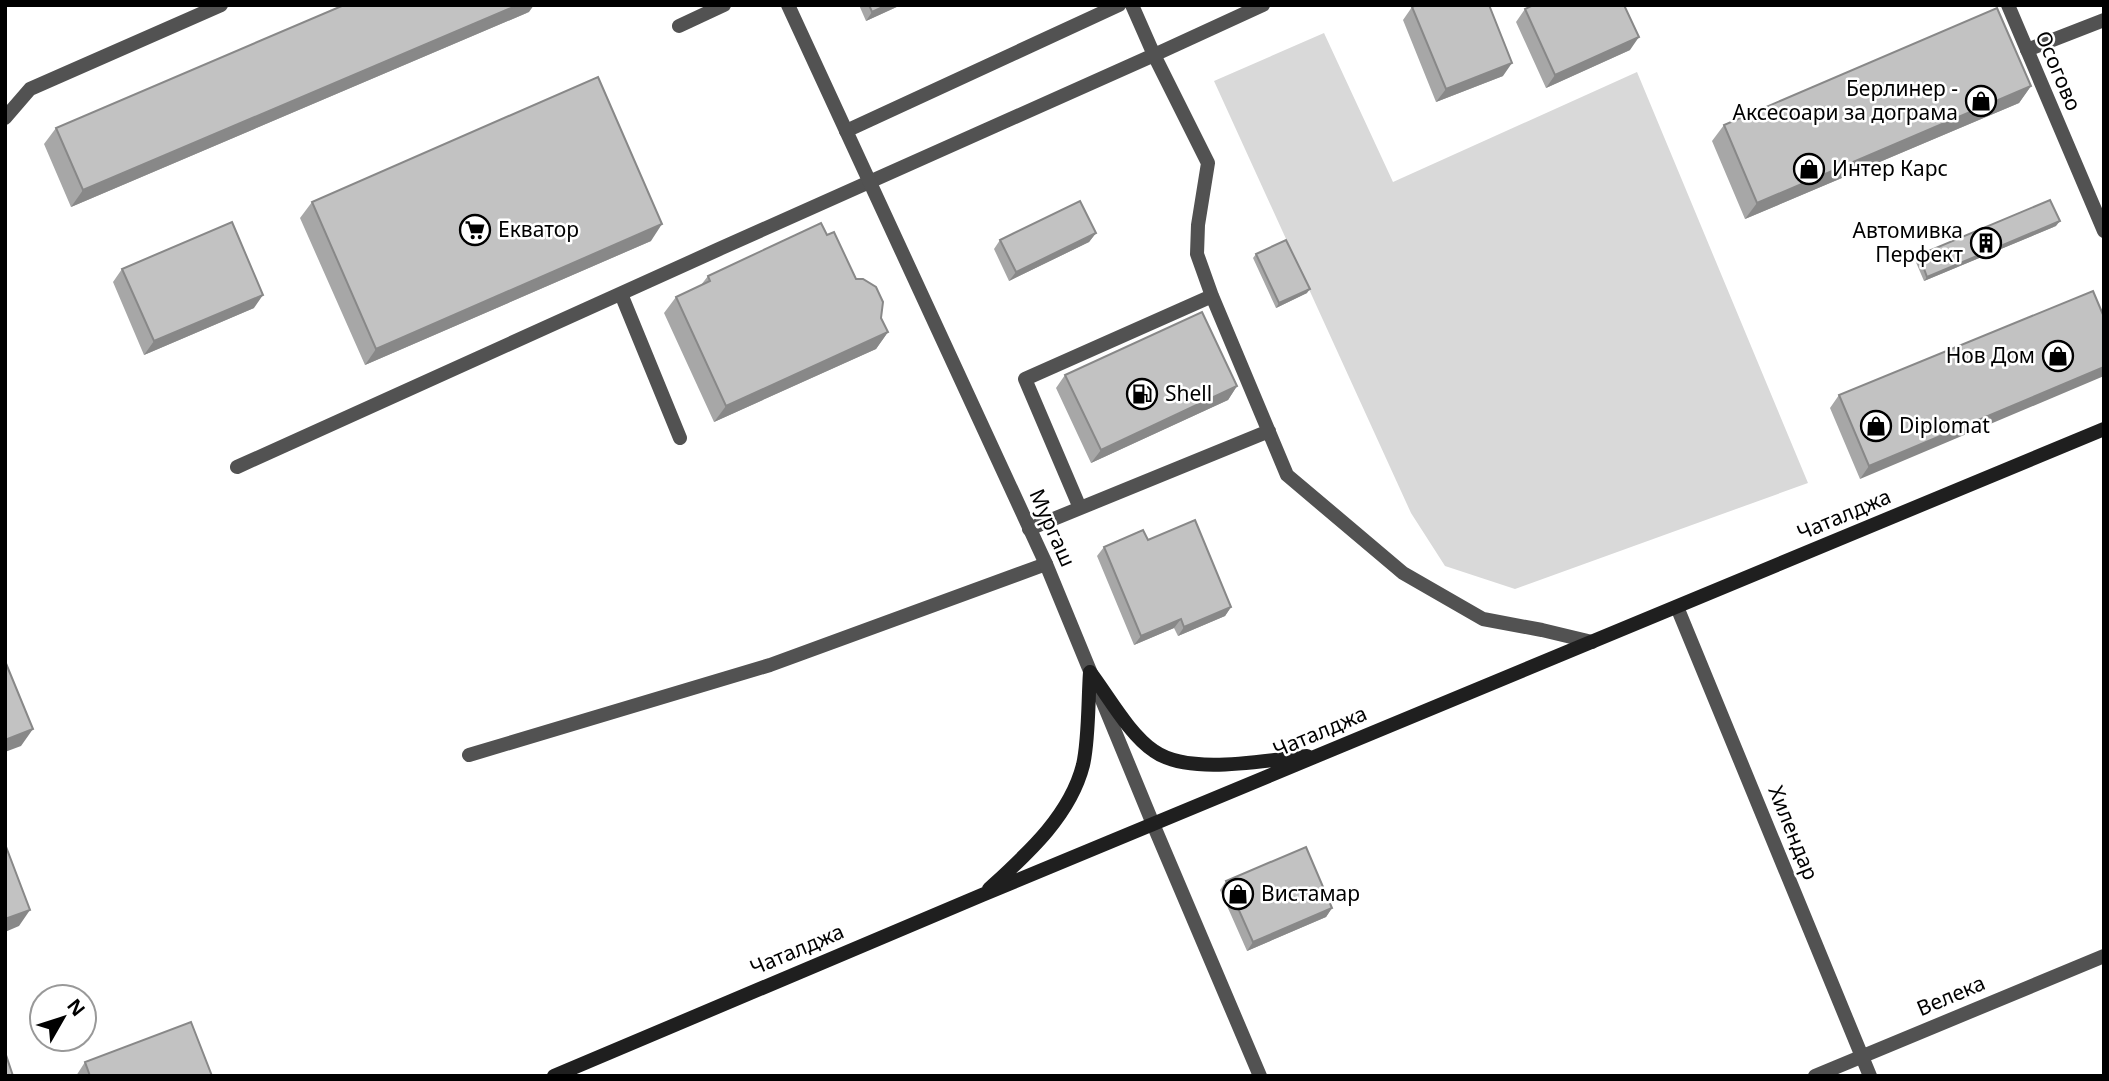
<svg xmlns="http://www.w3.org/2000/svg" width="2109" height="1081" viewBox="0 0 2109 1081" font-family="'Noto Sans',sans-serif">
<rect width="100%" height="100%" fill="#fff"/>
<path fill="#d9d9d9" d="M1324,33L1393,182L1637,72L1808,483L1515,589L1445,566L1411,513L1214,81Z"/>
<g fill="none" stroke-linecap="round" stroke-linejoin="round">
<path stroke="#525252" stroke-width="14" d="M1132,5L1154,55L1263,5
M679,26L724,5
M2027,50L2104,20
M5,118L30,89L221,5
M846,131L1119,5
M621,294L680,438
M237,467L717,250L1154,55L1208,163L1198,225L1197,254L1212,296L1287,475L1403,573L1483,619L1542,630L1592,642
M1080,508L1025,379L1212,296
M1029,529L1269,431
M469,755L770,665L1046,564"/>
<path stroke="#525252" stroke-width="14" d="M788,5L1046,564L1153,824L1260,1076
M2008,5L2104,231
M1677,607L1870,1076
M1815,1076L2104,956"/>
<path stroke="#1f1f1f" stroke-width="14" d="M1090,672C1109,697 1129,734 1154,751C1189,776 1266,760 1307,756
M989,889C1027,854 1070,816 1083,765C1089,739 1088,700 1090,672
M554,1076L982,895L2104,429"/>
</g>
<path fill="#a7a7a7" d="M859,5H901L866,21Z
M1412,7L1503,76L1436,102L1403,20Z
M1525,9L1630,50L1546,88L1516,22Z
M529,12L71,207L44,144L56,128Z
M2031,86L2019,103L1745,219L1712,141L1724,125Z
M312,202L651,241L365,365L300,218Z
M2056,226L1924,281L1915,260L1919,255Z
M1096,233L1089,242L1009,281L994,249L1000,240Z
M827,235L856,279L888,332L876,349L714,422L664,313L676,297L701,285L708,276Z
M1256,254L1307,293L1276,308L1253,258Z
M122,269L254,308L144,355L113,282Z
M2093,291L1860,479L1830,408L1839,395Z
M1065,375L1237,386L1228,400L1091,463L1056,388Z
M1148,540L1231,607L1225,616L1178,636L1174,628L1134,645L1097,556L1104,547Z
M1226,881L1332,908L1326,917L1247,951L1220,890Z
M85,1062L212,1076H76Z"/>
<path fill="#888" d="M518,5H534L529,12L71,207L83,190Z
M887,5H901L866,21L872,12Z
M1639,37L1630,50L1546,88L1555,75Z
M1512,63L1503,76L1436,102L1446,89Z
M2031,86L2019,103L1745,219L1757,203Z
M2060,221L2056,226L1924,281L1927,277Z
M662,224L651,241L365,365L376,349Z
M1096,233L1089,242L1009,281L1016,272Z
M1310,289L1307,293L1276,308L1279,303Z
M263,295L254,308L144,355L154,341Z
M888,332L876,349L714,422L726,406Z
M2104,367V376L1860,479L1869,466Z
M1237,386L1228,400L1091,463L1101,450Z
M1231,607L1225,616L1178,636L1184,627Z
M1181,619L1174,628L1134,645L1141,636Z
M33,729L21,746L5,752V740Z
M1332,908L1326,917L1247,951L1253,942Z
M30,910L19,926L5,932V919Z"/>
<path fill="#c2c2c2" stroke="#888" stroke-width="2" d="M344,5H518L83,190L56,128Z
M869,5H887L872,12Z
M1416,5H1489L1512,63L1446,89L1412,7Z
M1533,5H1624L1639,37L1555,75L1525,9Z
M1997,8L2031,86L1757,203L1724,125Z
M598,77L662,224L376,349L312,202Z
M2050,200L2060,221L1927,277L1919,255Z
M1080,201L1096,233L1016,272L1000,240Z
M232,222L263,295L154,341L122,269Z
M821,223L827,235L834,232L856,279H863L876,287L883,302L881,318L888,332L726,406L676,297L710,281L708,276Z
M1286,240L1310,289L1279,303L1256,254Z
M2093,291L2104,317V367L1869,466L1839,395Z
M1202,312L1237,386L1101,450L1065,375Z
M1195,520L1231,607L1184,627L1181,619L1141,636L1104,547L1143,530L1148,540Z
M5,661L33,729L5,740Z
M5,844L30,910L5,919Z
M1306,847L1332,908L1253,942L1226,881Z
M191,1022L212,1076H90L85,1062Z
M5,1052L13,1076H5Z"/>
<defs>
<g id="shop-ring" transform="scale(1.575)"><circle r="9.5" fill="#fff" stroke="#000" stroke-width="1.5"/><path d="M-5-2.5h2.3a2.7 3.5 0 0 1 5.4 0H5L5.5 6h-11ZM-1.5-2.5h3a1.5 2.3 0 0 0-3 0Z" fill="#000"/></g>
<g id="supermarket-ring" transform="scale(1.575)"><circle r="9.5" fill="#fff" stroke="#000" stroke-width="1.5"/><path d="M-6-5.5h2.5l.6 2H6L4.5 2H-2.5L-4.4-4H-6ZM-1.5 3.2a1.3 1.3 0 1 0 .1 0ZM3 3.2a1.3 1.3 0 1 0 .1 0Z" fill="#000"/></g>
<g id="building-ring" transform="scale(1.575)"><circle r="9.5" fill="#fff" stroke="#000" stroke-width="1.5"/><path d="M-4-6H4V6H1V3H-1V6H-4ZM-2.5-4.3h1.7v1.8h-1.7ZM.8-4.3h1.7v1.8H.8ZM-2.5-1h1.7V.8h-1.7ZM.8-1h1.7V.8H.8Z" fill="#000"/></g>
<g id="fuel-ring" transform="scale(1.575)"><circle r="9.5" fill="#fff" stroke="#000" stroke-width="1.5"/><path d="M-5.5-6h7V0h2V4h1.3V-2.5L3-4.5l.8-.8L6-3V5H2.5V1h-1V6h-7ZM-4.2-4.7v3.2H.2V-4.7Z" fill="#000"/></g>
</defs>
<g fill-rule="evenodd">
<use href="#shop-ring" x="1981" y="101"/>
<use href="#shop-ring" x="1809" y="169"/>
<use href="#supermarket-ring" x="475" y="230"/>
<use href="#building-ring" x="1986" y="243"/>
<use href="#shop-ring" x="2058" y="356"/>
<use href="#fuel-ring" x="1142" y="394"/>
<use href="#shop-ring" x="1876" y="426"/>
<use href="#shop-ring" x="1238" y="894"/>
</g>
<g text-anchor="middle" stroke-width="5" stroke-linejoin="round" paint-order="stroke">
<g font-size="21" fill="#000" stroke="#fff">
<text transform="translate(2058 71) rotate(67)" y="7">Осогово</text>
<text transform="translate(1844 515) rotate(-23)" y="7">Чаталджа</text>
<text transform="translate(1052 528) rotate(66)" y="7">Мургаш</text>
<text transform="translate(1320 732) rotate(-23)" y="7">Чаталджа</text>
<text transform="translate(1793 833) rotate(68)" y="7">Хилендар</text>
<text transform="translate(797 950) rotate(-23)" y="7">Чаталджа</text>
<text transform="translate(1951 996) rotate(-23)" y="7">Велека</text>
</g>
<g font-size="21" fill="#000" stroke="#fff" text-anchor="start">
<text x="1958" y="96" text-anchor="end">Берлинер -<tspan x="1958" dy="24">Аксесоари за дограма</tspan></text>
<text x="1832" y="176">Интер Карс</text>
<text x="498" y="237">Екватор</text>
<text x="1963" y="238" text-anchor="end">Автомивка<tspan x="1963" dy="24">Перфект</tspan></text>
<text x="2035" y="363" text-anchor="end">Нов Дом</text>
<text x="1165" y="401">Shell</text>
<text x="1899" y="433">Diplomat</text>
<text x="1261" y="901">Вистамар</text>
</g>
</g>
<rect width="2109" height="1081" fill="none" stroke="#000000" stroke-width="14"/>
<g transform="translate(63 1018) rotate(51)"><circle r="33" fill="#ffffff" stroke="#999999" stroke-width="2"/>
<path d="M0-5L12 26L0 18L-12 26Z" fill="#000000"/>
<text y="-10" font-size="19" font-weight="bold" text-anchor="middle" fill="#000000">N</text>
</g>
</svg>
